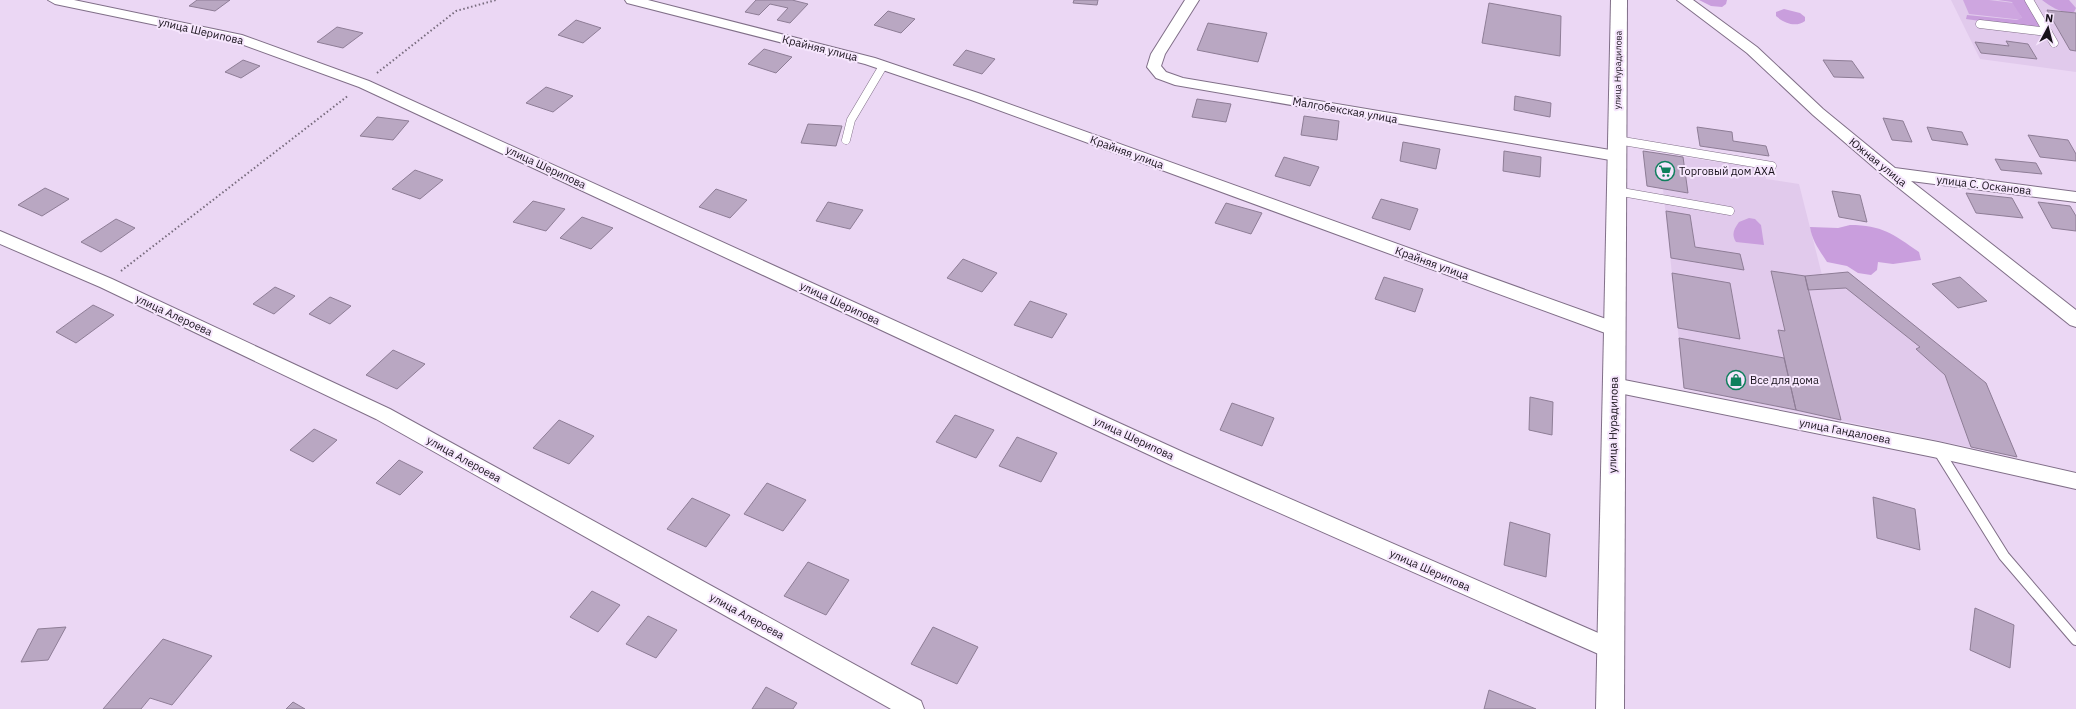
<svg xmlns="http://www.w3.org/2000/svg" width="2076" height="709" viewBox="0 0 2076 709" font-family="'IBM Plex Sans',sans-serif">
<rect width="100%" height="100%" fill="#ebd7f4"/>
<path fill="#e1caec" d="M1951,0H2076V72L1980,59Z
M1643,151L1764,169L1766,179L1799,184L1822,275L1848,272L1986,383L2017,457L1684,388L1663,189L1647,186Z"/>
<path fill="#cea6e0" d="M1963,0H1989L2014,3L2023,20L1969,14Z"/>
<path fill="#c99edd" d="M1699,0H1727L1726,4L1722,7L1711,6Z
M1998,0H2027L2028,2L2027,4L2044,30L1966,19L1967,15L2017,20L2022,18L2012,2Z
M2042,0H2069L2076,8L2074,12C2062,14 2051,7 2042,0Z
M1784,9L1800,13L1805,17V21C1796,28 1784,23 1776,16V12Z
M1749,218L1755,219L1761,225L1764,245L1736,242C1731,234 1734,229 1739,222Z
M1850,225C1882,225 1893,234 1919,252L1921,260L1893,264L1878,262L1877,270L1871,275L1858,273L1847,266L1827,262C1820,251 1812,241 1810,227L1838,228Z"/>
<path fill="#b9a7c2" stroke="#8e7d96" d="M197,0H230L215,11L189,6Z
M756,0H792L808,4L790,23L777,20L788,8L770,4L759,15L745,12Z
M1074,0H1098L1097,5L1073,3Z
M1489,3L1561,16L1560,56L1482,43Z
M2047,10L2076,13V51L2070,50Z
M888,11L915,19L901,33L874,25Z
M576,20L601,28L583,43L558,35Z
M1208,23L1267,33L1258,62L1197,50Z
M337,27L363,33L343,48L317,42Z
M2006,41L2028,44L2037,59L1981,53L1975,42L2009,46Z
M764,49L792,57L776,73L748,64Z
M966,50L995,59L982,74L953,65Z
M243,60L260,66L241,78L225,72Z
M1823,60L1852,61L1864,78L1834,77Z
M546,87L573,96L553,112L526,103Z
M1515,96L1551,103L1550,117L1514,110Z
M1197,99L1231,104L1226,122L1192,117Z
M1304,116L1339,121L1337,140L1301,135Z
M377,117L409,121L393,140L360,136Z
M1883,118L1903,121L1912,142L1892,140Z
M808,124L842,126L836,146L801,143Z
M1697,127L1732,132L1733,141L1766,146L1769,156L1700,146Z
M1927,127L1962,132L1968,145L1932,140Z
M2028,135L2068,140L2076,154V161L2040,157Z
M1403,142L1440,149L1436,169L1400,161Z
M1504,151L1541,157L1540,177L1503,171Z
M1643,151L1683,157L1688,193L1647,186Z
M1284,157L1319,167L1310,186L1275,176Z
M1995,159L2036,163L2042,174L2001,170Z
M415,170L443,180L420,199L392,189Z
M45,188L69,199L42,216L18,205Z
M716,189L747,200L730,218L699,207Z
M1832,191L1860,195L1867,222L1839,217Z
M1966,193L2012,198L2023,218L1976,213Z
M1381,199L1418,209L1410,230L1372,218Z
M533,201L565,209L546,231L513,222Z
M828,202L863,210L850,229L816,221Z
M2038,202L2070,206L2076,216V231L2052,228Z
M1226,203L1262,213L1251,234L1215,223Z
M1666,211L1690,215L1695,247L1740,254L1744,270L1671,258Z
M582,217L613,228L591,249L560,238Z
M116,219L135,228L101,252L81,242Z
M963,259L997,273L982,292L947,278Z
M1771,271L1805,276L1841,420L1796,410L1778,330L1785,331Z
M1848,272L1986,383L2017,457L1971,447L1945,375L1916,349L1920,347L1846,288L1808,290L1805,276Z
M1672,273L1730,283L1740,339L1678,328Z
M1384,277L1423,289L1415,312L1375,299Z
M1960,277L1987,301L1958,308L1932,284Z
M275,287L295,296L274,314L253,304Z
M330,297L351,306L330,324L309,314Z
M1030,301L1067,314L1052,338L1014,325Z
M93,305L114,315L76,343L56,332Z
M1679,338L1784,358L1796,410L1684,388Z
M393,350L425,364L397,389L366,375Z
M1530,397L1553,402L1552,435L1529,430Z
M1232,403L1274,418L1262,446L1220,430Z
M955,415L994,430L976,458L936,442Z
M559,420L594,436L569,464L533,448Z
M314,429L337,440L313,462L290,450Z
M1017,437L1057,453L1041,482L999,466Z
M399,460L423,472L400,495L376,483Z
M767,483L806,500L783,531L744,514Z
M1873,497L1915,509L1920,550L1877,538Z
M692,498L730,515L706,547L667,529Z
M1510,522L1550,534L1546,577L1504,565Z
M808,562L849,580L826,615L784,596Z
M592,591L620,605L598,632L570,617Z
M1975,608L2014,625L2010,668L1970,650Z
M648,616L677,630L656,658L626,644Z
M66,627L48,660L21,662L38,629Z
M933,627L978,647L957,684L911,664Z
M163,639L212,656L172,705L150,698L141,709H103Z
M766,687L797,703L793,709H752Z
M1489,690L1536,709H1484Z
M293,702L305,709H286Z"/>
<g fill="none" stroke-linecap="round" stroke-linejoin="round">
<g stroke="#806f88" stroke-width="9">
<path id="service-far1" d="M2029,0L2054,43
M1980,24L2048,32
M846,140L851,120L883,66
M1617,140L1772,166
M1616,191L1730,211"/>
</g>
<g stroke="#806f88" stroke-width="12">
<path id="service" d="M1938,450L2004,556L2076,640"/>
</g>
<g stroke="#806f88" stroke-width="2">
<path id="minor" d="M48,0H74L242,35L369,81L1185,453L1619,642L1622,649L1619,656L1611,659L1603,656L1171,465L359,87L233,41L55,4Z
M625,0H648L875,58L981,94L1620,324L1623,329L1620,334L1614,336L1608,334L971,100L865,64L627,3Z
M1185,0H1199L1165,54L1161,66L1166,72L1183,78L1616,151L1621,152L1624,156L1621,160L1616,161L1175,85L1156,78L1147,67L1151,54Z
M1677,0H1693L1757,47L1823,109L1895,168L2076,192V202L1911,181L2076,310V327L2070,325L1885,177L1813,115L1747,53Z
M0,231L112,279L390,409L921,701L924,709H891L376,419L100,287L0,244Z
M1614,378L1938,442L2076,473V489L1938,458L1614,392L1607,390L1605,385L1607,380Z"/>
</g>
<g stroke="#806f88" stroke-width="2">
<path id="tertiary" d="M1611,0H1627L1624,709H1596Z"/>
</g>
<path stroke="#776b7d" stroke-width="2" stroke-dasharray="1.5 2.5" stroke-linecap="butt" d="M377,73L456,11L496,0
M121,271L349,95"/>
<use href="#service-far1" stroke="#fff" stroke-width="8"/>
<use href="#service" stroke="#fff" stroke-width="10"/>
<use href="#minor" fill="#fff" fill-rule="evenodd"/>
<use href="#tertiary" fill="#fff" fill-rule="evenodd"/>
</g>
<defs>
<g id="supermarket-ring" transform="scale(1)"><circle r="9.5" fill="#f6e6fd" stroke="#0e7f5c" stroke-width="1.5"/><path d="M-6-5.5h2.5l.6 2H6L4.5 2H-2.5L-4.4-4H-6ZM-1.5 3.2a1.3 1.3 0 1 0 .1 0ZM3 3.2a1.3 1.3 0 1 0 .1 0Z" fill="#0e7f5c"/></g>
<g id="shop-ring" transform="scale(1)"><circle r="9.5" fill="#f6e6fd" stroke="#0e7f5c" stroke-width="1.5"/><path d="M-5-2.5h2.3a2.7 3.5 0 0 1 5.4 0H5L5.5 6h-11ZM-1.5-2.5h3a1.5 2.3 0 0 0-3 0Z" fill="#0e7f5c"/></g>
</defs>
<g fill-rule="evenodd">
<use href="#supermarket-ring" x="1665" y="171"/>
<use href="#shop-ring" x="1736" y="380"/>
</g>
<g text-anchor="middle" stroke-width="4" stroke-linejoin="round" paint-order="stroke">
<g font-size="9" fill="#17111a" stroke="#f6e6fd">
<text transform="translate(1618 70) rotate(-89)" y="3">улица Нурадилова</text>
</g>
<g font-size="11" fill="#17111a" stroke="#f6e6fd">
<text transform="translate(201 31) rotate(13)" y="4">улица Шерипова</text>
<text transform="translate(820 48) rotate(14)" y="4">Крайняя улица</text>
<text transform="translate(1345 110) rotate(10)" y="4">Малгобекская улица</text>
<text transform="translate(1127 152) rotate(20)" y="4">Крайняя улица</text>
<text transform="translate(1878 162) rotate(39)" y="4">Южная улица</text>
<text transform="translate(546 167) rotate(25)" y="4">улица Шерипова</text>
<text transform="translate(1984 185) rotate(7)" y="4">улица С. Осканова</text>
<text transform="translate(1432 263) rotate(20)" y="4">Крайняя улица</text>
<text transform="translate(840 303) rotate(25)" y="4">улица Шерипова</text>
<text transform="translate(174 315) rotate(25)" y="4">улица Алероева</text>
<text transform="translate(1613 425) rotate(-89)" y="4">улица Нурадилова</text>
<text transform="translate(1845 431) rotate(11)" y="4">улица Гандалоева</text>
<text transform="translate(1134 438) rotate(25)" y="4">улица Шерипова</text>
<text transform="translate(464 459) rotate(29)" y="4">улица Алероева</text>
<text transform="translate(1430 570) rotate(24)" y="4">улица Шерипова</text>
<text transform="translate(747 616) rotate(29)" y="4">улица Алероева</text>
</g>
<g font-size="11" fill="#17111a" stroke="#f6e6fd" text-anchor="start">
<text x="1679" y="175">Торговый дом АХА</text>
<text x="1750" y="384">Все для дома</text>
</g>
</g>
<g transform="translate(2048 28) rotate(7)" stroke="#f6e6fd" stroke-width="3" paint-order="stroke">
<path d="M0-3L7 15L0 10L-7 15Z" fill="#17111a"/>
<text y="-6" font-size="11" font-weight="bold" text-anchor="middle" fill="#17111a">N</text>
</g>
</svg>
